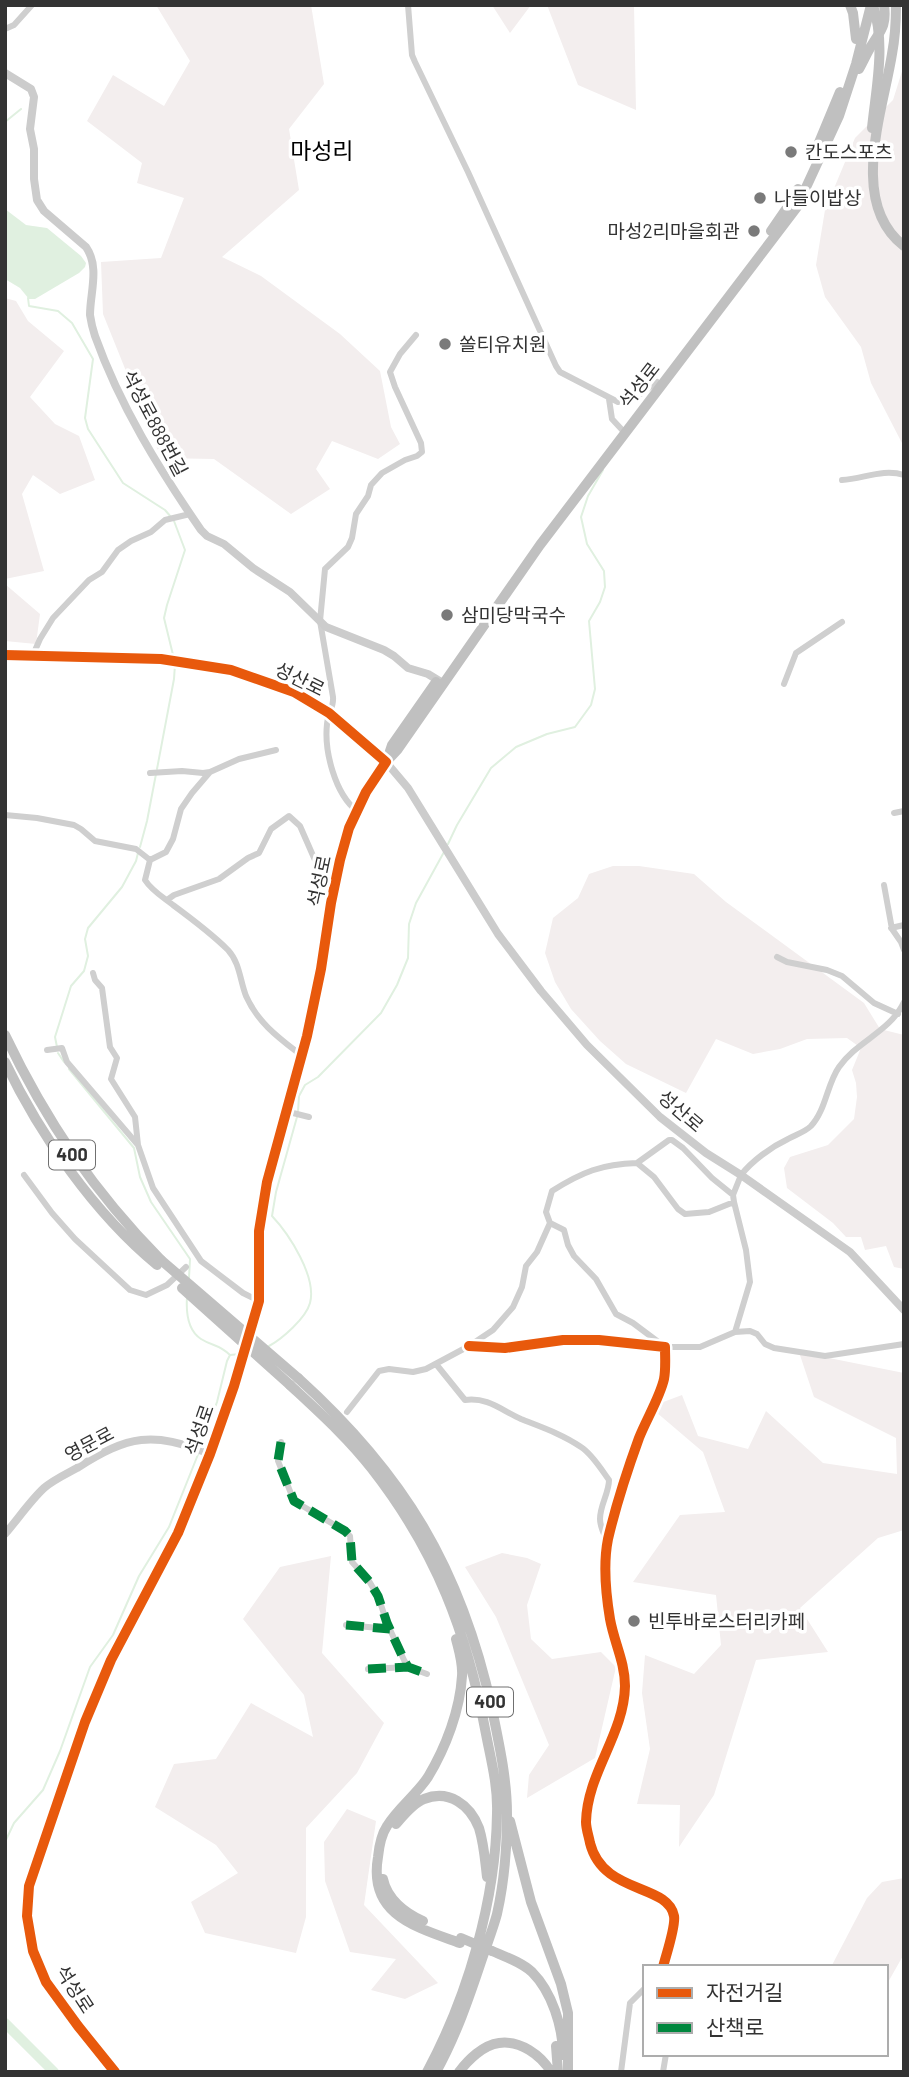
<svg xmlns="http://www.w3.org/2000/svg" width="909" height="2077" viewBox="0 0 909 2077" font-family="Barlow,'Noto Sans KR',sans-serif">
<rect width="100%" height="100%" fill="#fff"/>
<path fill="#f3eeee" d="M156,5H311L324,84L289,129L299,190L222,257L261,276L340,334L380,371L391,427L400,444L378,459L332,441L316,469L330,489L291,514L214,459L161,458L103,314L101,262L161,258L184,198L137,183L142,163L87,121L113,75L164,106L190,61Z
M492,5H531L510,33Z
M547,5H634L636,110L578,85Z
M904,65V447L871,383L861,347L825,297L816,265L825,210L855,138L893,100Z
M5,298L16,301L28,321L64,351L30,397L55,424L79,436L95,480L60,494L33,475L22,494L44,571L5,579Z
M5,584L40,614L36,644L5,641Z
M613,866H639L694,874L726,902L864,1003L880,1029L904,1035V1269L894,1267L886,1246L865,1250L861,1237H846L833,1223L787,1188L784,1168L790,1157L828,1145L854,1119L857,1097L856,1083L852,1070L861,1048L847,1038L807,1039L780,1049L753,1054L716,1039L686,1093L626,1064L600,1041L571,1009L555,982L545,953L553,918L578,898L589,874Z
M799,1352L904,1373V1530L878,1538L800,1608L828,1652L756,1660L714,1795L679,1847L680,1805L637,1804L650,1749L642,1693L645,1655L694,1674L721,1645L716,1595L633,1582L680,1515L725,1512L703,1452L656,1412L658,1404L682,1395L698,1436L748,1449L766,1411L823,1463L897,1474L896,1438L814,1397Z
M502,1553L527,1558L541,1564L527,1605L531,1639L552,1659L601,1652L616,1667L595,1758L527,1798L529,1775L549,1745L496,1617L465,1567Z
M331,1556L322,1653L384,1723L357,1773L306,1828V1917L296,1953L205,1933L191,1902L238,1873L216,1845L155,1807L174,1764L216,1759L251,1703L313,1737L304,1695L243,1619L280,1567Z
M347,1809L376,1821L364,1905L438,1983L405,1999L371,1990L396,1959L350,1952L325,1881L324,1842Z
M904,1878V1954L887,1984L886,1967H831L867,1898L882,1882Z"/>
<path fill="#e0f0e0" d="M5,209L26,225L47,228L81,256L86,263L85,267L79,273L35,299H29L20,288L5,279Z"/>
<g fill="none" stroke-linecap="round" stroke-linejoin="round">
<path stroke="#e0f0e0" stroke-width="2" d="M5,122L21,109
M28,298L29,306L58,311L72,323L93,359L85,418L88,429L123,483L165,510L171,517
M174,659L164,618L167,605L185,550L174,521
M157,769L174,679L175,664
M448,844L457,825L491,768L516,747L547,734L575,727L591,705L595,689L589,621L600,602L605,587L604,571L587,544L581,517L588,496L603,470
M140,847L147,821L156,774
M57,1047L55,1037L71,986L84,971L88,956L85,939L88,928L122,887L136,861L138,853
M58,1053L64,1062
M69,1069L134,1148L140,1177L151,1202L190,1259L189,1278
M298,1112L299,1096L305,1085L318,1077L381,1013L397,985L408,958L409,924L416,903L444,852
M187,1297C186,1312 187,1330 201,1339C212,1346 219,1344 230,1355
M269,1346C282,1339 306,1318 310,1303C317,1277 289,1234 272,1216L276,1192L297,1117
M201,1447L217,1402L227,1361L230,1355L240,1354
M5,1842L14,1823L43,1790L60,1751L90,1667L113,1635L139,1576L169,1527L199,1452"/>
<path stroke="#e0f0e0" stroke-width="10" d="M5,2023L54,2072"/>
<path stroke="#cfcfcf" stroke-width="6" d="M408,5L412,55L415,62L468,172L556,366L560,372L618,402L632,400L657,382
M5,29L14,25L32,5
M609,399L612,419L625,433
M842,480C863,479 883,468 904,475
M33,655L40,639L53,618L89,580L102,572L118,550L131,541L151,532L165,520L190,514
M784,684L796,653L842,622
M210,772L192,793L181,809L173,839L166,852L150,860L145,880C152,891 163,897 173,905C192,919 211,933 228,950C240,963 240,981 246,996C258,1023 279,1038 301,1055
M150,773L182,771L203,773L210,772L239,759L276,750
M357,811C335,794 324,751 327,724C328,713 334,707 333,697L320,621L325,569L348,547L352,538L356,514L368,496L371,485L382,473L405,460L417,456L422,452L421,443L395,387L390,372L400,354L416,335
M894,813L904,811
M5,815L37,818L74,825L81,829L95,841L136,849L150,860
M884,885L892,929L901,942L904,950
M167,900L174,895L219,879L248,858L259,853L271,829L289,816L300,826L325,883L334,889
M891,928L904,925
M777,957L787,962L827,970L842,976L874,1003L898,1014
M93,973L95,980L102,988L110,1047L117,1058L111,1079L135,1117L138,1145
M47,1050L62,1048L67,1062L138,1145L153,1188L201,1261L243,1293L259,1301
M285,1111L309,1117
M637,1163L669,1140H672L683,1148L712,1178L733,1195
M24,1175L52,1213L75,1239L130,1290L146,1295L167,1285L186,1267
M741,1175L733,1195L734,1202L709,1212L685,1214L678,1209L654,1177L637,1163C602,1164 582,1172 552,1191L546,1212L550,1223L564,1230L568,1245L574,1256L596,1279L616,1314L633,1323L665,1347H700L735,1332L750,1331L757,1334L765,1344L774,1348L825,1356L904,1344
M741,1175C752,1161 771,1147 788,1139C795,1135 805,1132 811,1126C826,1110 827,1084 839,1067C857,1041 890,1032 904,1002
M734,1202L746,1250L750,1282L735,1332
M469,1346L505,1348L563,1340H599L665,1347C665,1357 666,1369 664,1379C660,1397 646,1420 639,1438C627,1471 616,1505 608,1539C603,1564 606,1595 610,1619C614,1642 625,1662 625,1686C624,1735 587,1773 586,1822C586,1829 589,1837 590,1843C603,1895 668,1883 674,1916C676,1926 666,1955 663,1967
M436,1364L465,1400C488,1397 501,1410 521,1419C541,1427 562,1434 581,1447C592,1454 601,1469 609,1480C609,1493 600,1505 600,1519C600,1527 604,1534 607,1541
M347,1412L379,1371L389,1369L413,1372L426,1369L469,1346L493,1330L513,1307L522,1287L526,1266L537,1252L550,1223
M281,1442L278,1461L294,1501L345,1531L350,1536L352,1562L369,1581L378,1596L387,1623L404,1660L408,1667L427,1674
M346,1625L390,1629
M368,1669L408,1667
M621,2072L630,2003L645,1988
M663,2072L666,2054"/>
<path stroke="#ccc" stroke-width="8" d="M5,73L31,89L34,97L30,129L34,149V179L37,200L44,211L86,247C100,267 90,293 90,315C91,322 93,330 95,336C120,406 159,469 201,530L207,536L224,544L253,568L290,592L326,627L384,650L394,656L408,668L428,674L441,682
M5,655L161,659L212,665L231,670L294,692L329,713L386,762L408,788L498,934L541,991L587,1045L660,1117L706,1153L741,1175L850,1252L904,1310
M5,1534C18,1519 30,1501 44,1488C53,1480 66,1474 77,1468C129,1435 152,1431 210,1454
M115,2072L78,2026L46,1982L33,1951L27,1916L29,1886L85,1722L111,1660L178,1533L210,1454L234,1386L259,1301V1231L267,1182L307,1036L321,969L331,903L340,860L349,828L366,792L386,762"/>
<path stroke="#c0c0c0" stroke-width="10" d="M850,5L853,13L856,39
M896,5C896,22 895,38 892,54C883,111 848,203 904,246
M859,69C863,62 866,55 870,48C880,31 887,27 884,5
M818,145L840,92
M771,231L793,199L798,189
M387,760L392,745L436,682
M386,762L398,749L540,545L797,207L839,116L856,64L871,5
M5,1035C46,1121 94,1192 161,1260
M5,1062C40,1135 94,1213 157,1265
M298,1378C404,1474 461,1568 492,1709C499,1743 507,1779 507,1814C507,1846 504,1883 497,1914C493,1929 487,1944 482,1959C469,1998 456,2036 436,2072
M290,1385C319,1412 348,1438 372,1469C436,1551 467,1632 486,1734C491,1760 498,1786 497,1813C496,1899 468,1996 427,2072
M456,1639C459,1651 463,1663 462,1676C460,1710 446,1747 428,1777C417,1794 398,1808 387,1826C381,1835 379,1847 378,1857C368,1915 416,1927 460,1943
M510,1821L531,1902L561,1984L568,2013V2072
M396,1824C403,1816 413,1803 424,1799C449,1789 470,1805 479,1828C484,1844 485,1860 487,1877
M383,1879C387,1899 405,1913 423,1921
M492,1951C506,1957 521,1962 532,1972C552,1992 563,2027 563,2055
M556,2046L558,2072
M459,2072C468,2060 483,2045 499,2043C520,2040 541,2055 551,2072"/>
<path stroke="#c0c0c0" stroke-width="10" d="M872,128C876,88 886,45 873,5
M161,1260L298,1378
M182,1288L290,1385
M461,1938L492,1951"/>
<path stroke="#00873e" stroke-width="9" stroke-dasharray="18 9" stroke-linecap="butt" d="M281,1442L278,1461L294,1501L345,1531L350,1536L352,1562L369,1581L378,1596L387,1623L404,1660L408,1667L427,1674
M346,1625L390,1629
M368,1669L408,1667"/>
<g stroke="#fff" stroke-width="15">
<path id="cycleway" d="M5,655L161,659L231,670L294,692L329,713L386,762L366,792L349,828L340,860L331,903L321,969L307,1036L267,1182L259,1231V1301L234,1386L210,1454L178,1533L111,1660L85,1722L29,1886L27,1916L33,1951L46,1982L78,2026L115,2072
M469,1346L505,1348L563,1340H599L665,1347C665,1357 666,1369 664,1379C660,1397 646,1420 639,1438C627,1471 616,1505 608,1539C603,1564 606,1595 610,1619C614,1642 625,1662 625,1686C624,1735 587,1773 586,1822C586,1829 589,1837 590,1843C603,1895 668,1883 674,1916C676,1926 666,1955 663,1967"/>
</g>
<use href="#cycleway" stroke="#e8590c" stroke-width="10"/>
</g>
<g fill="#7a7a7a" stroke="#fff" stroke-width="2.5">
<circle cx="791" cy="152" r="7"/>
<circle cx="760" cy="198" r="7"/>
<circle cx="754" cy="231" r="7"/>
<circle cx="445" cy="344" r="7"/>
<circle cx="447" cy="615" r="7"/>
<circle cx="634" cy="1621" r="7"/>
</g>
<g text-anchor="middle" stroke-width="7" stroke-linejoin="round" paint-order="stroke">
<g fill="#fff" stroke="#707070" stroke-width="2">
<rect x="49" y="1140.5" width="46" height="29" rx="5"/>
<rect x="467" y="1687.5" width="46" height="29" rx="5"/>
</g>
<g font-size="18" font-weight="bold" fill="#333">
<text x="72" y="1161">400</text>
<text x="490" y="1708">400</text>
</g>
<g font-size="19" fill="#333" stroke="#fff" text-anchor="start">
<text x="805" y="159">칸도스포츠</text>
<text x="774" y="205">나들이밥상</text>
<text x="740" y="238" text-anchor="end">마성2리마을회관</text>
<text x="459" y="351">쏠티유치원</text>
<text x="461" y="622">삼미당막국수</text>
<text x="648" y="1628">빈투바로스터리카페</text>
</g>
<g font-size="19" fill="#333" stroke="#fff">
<text transform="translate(639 385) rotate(-52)" y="7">석성로</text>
<text transform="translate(155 423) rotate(62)" y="7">석성로888번길</text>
<text transform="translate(300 679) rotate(26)" y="7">성산로</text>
<text transform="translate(319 881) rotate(-78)" y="7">석성로</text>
<text transform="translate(681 1111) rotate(41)" y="7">성산로</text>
<text transform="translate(199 1430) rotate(-71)" y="7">석성로</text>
<text transform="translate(89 1444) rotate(-28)" y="7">영문로</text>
<text transform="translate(75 1989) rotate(57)" y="7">석성로</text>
</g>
<g font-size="23" fill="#000" stroke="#fff">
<text x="322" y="159">마성리</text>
</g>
</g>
<rect width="909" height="2077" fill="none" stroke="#333333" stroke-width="14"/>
<rect x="643" y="1965" width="245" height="91" fill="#ffffff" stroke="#adadad" stroke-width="2"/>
<rect x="657" y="1988" width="35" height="10" fill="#e8590c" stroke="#adadad" stroke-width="2"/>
<text x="706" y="2000" font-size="21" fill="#333333">자전거길</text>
<rect x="657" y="2023" width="35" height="10" fill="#00873e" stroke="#adadad" stroke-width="2"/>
<text x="706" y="2035" font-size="21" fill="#333333">산책로</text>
</svg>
